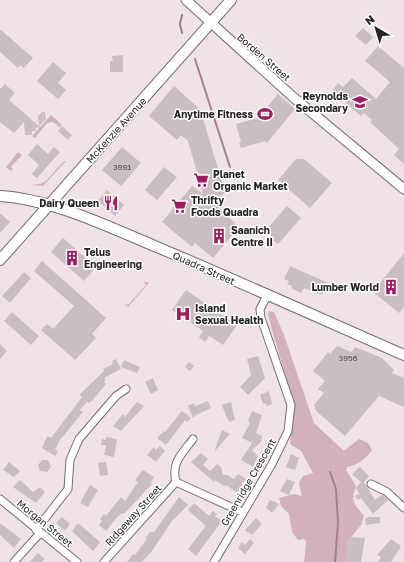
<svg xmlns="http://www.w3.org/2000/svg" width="404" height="562" viewBox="0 0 404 562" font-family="'Golos Text',sans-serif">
<rect width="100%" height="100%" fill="#f0e3e7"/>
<path fill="#d3b1bc" d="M51,115L62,125L59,127L53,122L47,123L35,138L32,136Z
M18,152L22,155L11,167L13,169L11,171L6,167Z
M64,161H66L43,186L30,185L40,184L46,181Z
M143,281L149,283L128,307L124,303L128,305L146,285Z
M269,311L274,312L284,335L314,423L344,451L359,439L368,443L372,450C365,459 359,465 347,467L346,470L356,486C350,503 354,503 364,516L361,525L349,540L346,562H304L306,542L304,539L298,540L292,532L289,514L281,506L279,498L294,494L302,496L299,483L303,476L313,473L301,451L290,444L294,404L272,330L268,314Z"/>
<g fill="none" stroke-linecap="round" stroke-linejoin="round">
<path stroke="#a77e8b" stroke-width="2" d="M182,33L180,24L182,15
M195,59L230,167
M330,472L336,489L338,523L335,562"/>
</g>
<path fill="#c9bec1" d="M363,28L373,37L366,45L355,36Z
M0,29L33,58L24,68L20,65L18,68L0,52Z
M378,46L404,68V164L394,155L399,149L370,122L372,120L364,113L361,116L332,91L338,83L343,87L352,78L376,99L390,82L365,61Z
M123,55V72H110V61H113L112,56Z
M53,62L66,73L58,83L66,90L58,99L37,81Z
M5,84L15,93L9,100L39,126L38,116L42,112H45L46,119L39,126L41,127L35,128L36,131H32V135H25L24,122L14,133L0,122V89Z
M174,86L202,111L201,112L225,192L215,204L239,227L213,258L195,243L192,247L162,222L192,186L203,194L188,141L181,135L177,140L149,116Z
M278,94L295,109L267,143L265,141L241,148L239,143L241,142L236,124L258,118Z
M62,126L72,135L68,140L58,131Z
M37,144L48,154L54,147L60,152L37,178L32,174L39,165L28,155Z
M122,147L141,163L121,186L102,170Z
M296,159H304L332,183L310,208L278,180Z
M164,167L177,177L157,200L145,190Z
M107,190L124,205L115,216L98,201Z
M287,206L301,218L278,244L272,240L269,227Z
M0,213L10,222L0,233Z
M63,238L96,267L84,281L51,252Z
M404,253V307L399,313L373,292Z
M42,261L106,318L92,334L96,338L75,360L41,330L47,324L53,329L74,306L34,271Z
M290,266L328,283L322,295L304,288L301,293L291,288L292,286L287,284L289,281L284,279Z
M24,272L31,278L10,303L2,296Z
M186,290L237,325L223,345L209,336L205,342L199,337L203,331L172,310Z
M12,312L39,336L31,345L4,321Z
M0,344L7,351L0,359Z
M337,346L351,352L355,347L382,358L394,370L392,373L404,378V407L379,396L345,436L316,411L314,405L324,393L318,389L325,381L313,371L328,352L330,354Z
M258,356L265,378L248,395L240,387L251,375L247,359Z
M116,359L121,369L104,378L106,379L104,381L106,384L92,401L88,403L87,402L80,410L83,412L60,440L55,450L58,451L55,456L42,448L47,436L51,438L82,397L79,395L104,371L103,369L113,364L112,361Z
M124,360L140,367L137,373L121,367Z
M189,362L194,366L190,371L185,367Z
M153,378L158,390L151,394L145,382Z
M269,391L272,404L267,406L265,403L263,404L260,395Z
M208,401L211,408L196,415L193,418L188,406L194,403L195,406Z
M137,402L144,406L121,431L113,426L123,414L125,417Z
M231,402L235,420L229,422L228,418L227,419L222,405Z
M182,411L191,418L188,422L185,420L166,445L157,438L164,431L165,432Z
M252,411L262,415L256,433L262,436L261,442L252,450L258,456L253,467L241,460L252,443L242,438L250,423L248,421Z
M222,430L230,434L214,452Z
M106,437L117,439L114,457L104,455L106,445H101L102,439L106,440Z
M160,446L165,451L156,462L147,455L154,447L156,450Z
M201,453L208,459L203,465L210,471L217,464L221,467L223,475H227L234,479L238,474L246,479L242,483V489L236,492L226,485L224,486L215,480L214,482L191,462Z
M291,454L299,458L295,470L286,467Z
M42,460H48L51,467L47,472L40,471L38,465Z
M9,462L20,471L14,477L3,470Z
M106,462L108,475L100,476L98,463Z
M360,467L369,476L364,482L375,500L382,495L388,500L373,514L361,498L358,500L355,496L359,494L356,488L361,482L352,474Z
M143,470L154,477L151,482L152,484L124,514L123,513L118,516L106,531L99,525L102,521L100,519L104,514L106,516L121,497L125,501L138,482L135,480Z
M287,479L295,482L289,495L280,491Z
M20,480L33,492L40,487L45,492L36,503L13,487Z
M90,485L98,490L88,507L80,503Z
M179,497L188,505L172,521L152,551L142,562H127L133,554L135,555L147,539L145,538L150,532H154Z
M270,500L279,504L272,513L266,508Z
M194,503L209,516L213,511L217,514L215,516L222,521L196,556L188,549L206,526L188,510Z
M62,517L70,524L65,531L56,523Z
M368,517H380V523L366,525L365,519Z
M256,518L262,524L252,535L245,530Z
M0,523L21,539L14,548L0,535Z
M78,523L100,542L93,551L72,531Z
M350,537L365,538L361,562H345Z
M250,539L254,543L245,554L238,548L242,542L245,545Z
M391,539L401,546L399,550L391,562H378L381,557L377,555Z
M38,553L45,559L42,562H30Z"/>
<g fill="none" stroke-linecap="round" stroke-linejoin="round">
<g stroke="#776c6f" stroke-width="9">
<path id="minor" d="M176,482L242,512
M176,482C171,462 182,454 193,439
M371,484L387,492L404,508
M0,499L77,562
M36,530L68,489L70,460L79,439L116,396L126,389
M14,562L40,533
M104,562L176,482
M214,562L272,464L288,431L291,405L261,318L260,309L267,296"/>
</g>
<g stroke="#776c6f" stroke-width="11">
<path id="tertiary" d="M186,0L293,97L404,189"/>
</g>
<g stroke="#776c6f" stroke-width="12">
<path id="secondary" d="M0,196C52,199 109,227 157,247C240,282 322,319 404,355
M0,260L231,0"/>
</g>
<use href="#minor" stroke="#fff" stroke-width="7"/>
<use href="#tertiary" stroke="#fff" stroke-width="9"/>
<use href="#secondary" stroke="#fff" stroke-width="10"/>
</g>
<defs>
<g id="school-bare" transform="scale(1.2)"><path d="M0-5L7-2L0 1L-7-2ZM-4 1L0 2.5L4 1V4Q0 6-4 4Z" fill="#a5195e" stroke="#fff" stroke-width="2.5" paint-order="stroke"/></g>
<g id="stadium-bare" transform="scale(1.2)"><path d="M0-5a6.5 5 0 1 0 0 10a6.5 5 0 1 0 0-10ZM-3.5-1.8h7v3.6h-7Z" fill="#a5195e" stroke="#fff" stroke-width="2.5" paint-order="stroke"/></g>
<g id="supermarket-bare" transform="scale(1.2)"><path d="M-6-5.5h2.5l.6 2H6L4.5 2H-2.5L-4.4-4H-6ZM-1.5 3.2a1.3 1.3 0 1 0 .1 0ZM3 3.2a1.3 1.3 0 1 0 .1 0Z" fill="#a5195e" stroke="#fff" stroke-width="2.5" paint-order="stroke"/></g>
<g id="restaurant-bare" transform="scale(1.2)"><path d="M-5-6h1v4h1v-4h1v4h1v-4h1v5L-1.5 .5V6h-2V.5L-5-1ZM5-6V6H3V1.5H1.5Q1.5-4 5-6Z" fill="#a5195e" stroke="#fff" stroke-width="2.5" paint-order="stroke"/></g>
<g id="building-bare" transform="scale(1.2)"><path d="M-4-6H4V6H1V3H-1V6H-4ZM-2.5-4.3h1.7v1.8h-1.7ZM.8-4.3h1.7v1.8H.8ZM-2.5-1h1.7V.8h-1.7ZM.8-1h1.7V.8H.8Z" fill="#a5195e" stroke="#fff" stroke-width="2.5" paint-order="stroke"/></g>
<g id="hospital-bare" transform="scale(1.2)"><path d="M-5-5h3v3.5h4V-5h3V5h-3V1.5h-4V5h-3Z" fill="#a5195e" stroke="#fff" stroke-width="2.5" paint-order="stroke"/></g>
</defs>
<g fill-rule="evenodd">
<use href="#school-bare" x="360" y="102"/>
<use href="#stadium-bare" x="265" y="114"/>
<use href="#supermarket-bare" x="201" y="180"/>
<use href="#restaurant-bare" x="111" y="203"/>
<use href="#supermarket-bare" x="179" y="206"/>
<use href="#building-bare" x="219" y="236"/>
<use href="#building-bare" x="72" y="258"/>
<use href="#building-bare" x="391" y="287"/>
<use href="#hospital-bare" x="183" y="314"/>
</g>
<g text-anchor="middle" stroke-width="3" stroke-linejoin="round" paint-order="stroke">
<g font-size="8" fill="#4f494a">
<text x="122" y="170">3991</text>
<text x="348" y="361">3956</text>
</g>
<g font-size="10" fill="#262223" stroke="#fff">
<text transform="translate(264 57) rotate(41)" y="4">Borden Street</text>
<text transform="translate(116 130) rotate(-48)" y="4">McKenzie Avenue</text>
<text transform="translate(204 268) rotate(24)" y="4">Quadra Street</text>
<text transform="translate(248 482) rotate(-60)" y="4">Greenridge Crescent</text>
<text transform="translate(133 515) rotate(-48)" y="4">Ridgeway Street</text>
<text transform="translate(45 523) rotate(39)" y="4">Morgan Street</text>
</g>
<g font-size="10" font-weight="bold" fill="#262223" stroke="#fff" text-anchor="start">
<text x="348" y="100" text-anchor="end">Reynolds<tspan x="348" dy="12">Secondary</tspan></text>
<text x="253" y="118" text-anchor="end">Anytime Fitness</text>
<text x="213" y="178">Planet<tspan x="213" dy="12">Organic Market</tspan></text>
<text x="191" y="204">Thrifty<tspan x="191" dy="12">Foods Quadra</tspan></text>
<text x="99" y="207" text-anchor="end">Dairy Queen</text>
<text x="231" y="234">Saanich<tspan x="231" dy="12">Centre II</tspan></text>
<text x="84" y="256">Telus<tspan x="84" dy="12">Engineering</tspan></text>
<text x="379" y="291" text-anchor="end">Lumber World</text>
<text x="195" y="312">Island<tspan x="195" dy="12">Sexual Health</tspan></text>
</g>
</g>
<g transform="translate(376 28) rotate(322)" stroke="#ffffff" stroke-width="3" paint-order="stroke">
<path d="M0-3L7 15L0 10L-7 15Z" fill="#262223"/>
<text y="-6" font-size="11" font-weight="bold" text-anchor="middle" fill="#262223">N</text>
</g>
</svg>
